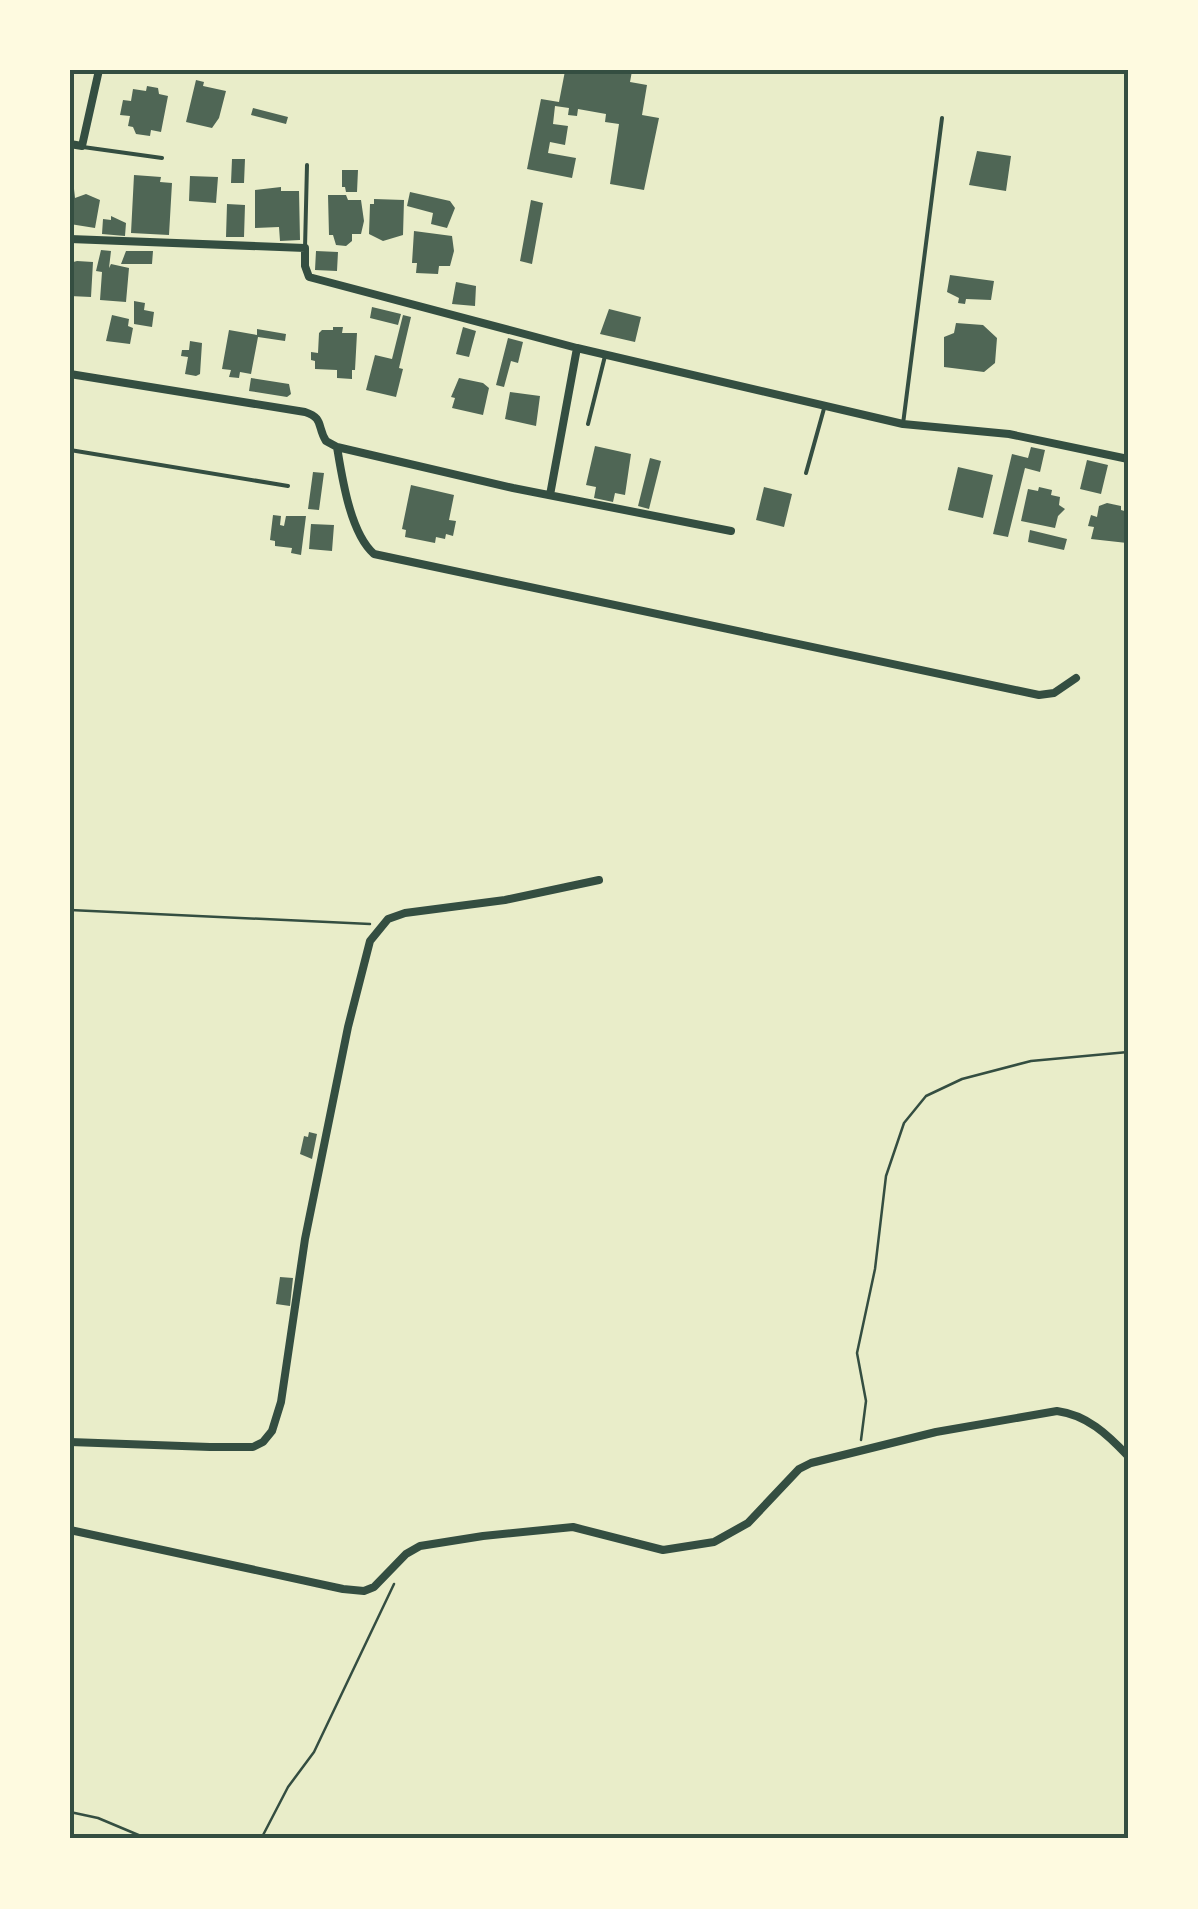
<svg xmlns="http://www.w3.org/2000/svg" width="1198" height="1909" viewBox="0 0 1198 1909" font-family="'DejaVu Sans',sans-serif">
<rect width="100%" height="100%" fill="#e9edc9"/>
<path fill="#4f6655" d="M585,70L632,71L630,82L647,85L642,115L659,118L644,190L610,184L619,124L605,122L606,114L578,109L577,116L568,115L569,108L555,106L553,124L568,126L565,145L550,142L548,153L576,158L572,178L527,169L541,99L559,102L565,71L584,74Z
M196,80L204,82L203,86L226,91L219,118L212,128L186,122Z
M147,86L158,88L159,94L168,96L161,132L151,130L150,136L136,134L133,127L128,126L130,116L120,115L123,100L131,101L133,89L146,91Z
M253,108L288,117L286,124L251,115Z
M977,151L1011,156L1006,191L969,185Z
M232,159H245L244,183H231Z
M342,170H358L357,192H346L345,187H342Z
M134,175L161,177L160,182L172,183L169,235L131,233Z
M190,176L218,177L216,203L189,201Z
M281,187V191H299L300,240L280,241L279,227L255,228V190Z
M70,188L74,189L75,198L86,194L100,200L95,228L70,224Z
M410,192L450,201L455,208L447,228L431,224L433,213L407,206Z
M328,195H346L348,200H361L364,221L361,234H352V241L346,246L336,245L333,235H329Z
M374,199L404,200L403,235L383,241L369,234L370,204H374Z
M531,200L543,203L532,264L520,261Z
M227,204L245,205L244,237H226Z
M111,216L126,223L125,236L102,234L103,219L111,220Z
M414,231L452,236L454,251L450,266H439L438,274L416,273L417,263H412Z
M101,250L111,251L109,268L111,264L129,268L126,302L100,300L102,272L96,271Z
M126,251H153L152,264H121Z
M316,251L338,252L337,271L315,270Z
M77,261L93,262L91,297L70,296V263Z
M950,275L994,281L991,300L966,299L965,304L958,303L959,298L947,292Z
M456,282L476,286L475,306L452,304Z
M134,301L145,303L144,310L154,312L152,327L134,324Z
M372,307L401,314L398,325L370,318Z
M609,309L641,317L635,342L600,334Z
M112,315L129,319L128,326L133,328L130,344L106,341Z
M403,315L411,317L399,368L403,369L396,397L366,390L375,355L392,359Z
M956,323L983,325L997,338L995,363L984,372L944,367V337L954,333Z
M333,327H343L342,333H357L355,370H352V379L337,378V370L315,369V361L311,360V352L318,353L319,333L322,330H333Z
M463,327L476,331L469,357L456,354Z
M257,329L286,334L285,341L258,337L251,374L240,372L239,378L229,377L231,370L222,369L229,330L257,335Z
M508,338L523,342L518,363L511,361L504,387L496,385Z
M190,341L202,343L200,374L196,376L185,374L188,357L181,356L182,350H189Z
M251,378L289,384L291,394L287,397L249,391Z
M459,378L483,383L489,388L483,415L452,408L455,398L451,397Z
M510,392L540,396L536,426L505,419Z
M595,446L631,454L625,495L615,493L613,502L594,498L596,487L586,485Z
M1031,447L1045,450L1040,472L1025,468L1008,537L993,534L1012,454L1028,458Z
M650,458L661,461L649,509L638,506Z
M1087,460L1108,465L1101,494L1080,489Z
M958,467L993,475L983,518L948,510Z
M313,472L324,473L319,510L308,509Z
M411,485L454,495L449,520L456,521L453,536L446,534L445,539L436,537L435,543L405,537L406,530L402,529Z
M764,487L792,494L784,527L756,520Z
M1039,487L1052,490L1051,495L1060,497L1059,505L1065,509L1058,516L1055,528L1021,521L1028,489L1038,491Z
M1107,503L1121,506V510L1128,512L1127,543L1091,539L1094,527L1088,526L1091,515L1097,517L1099,506Z
M273,515L281,516L280,525L284,526L286,516H306L301,555L291,553L292,548L275,546V541L270,540Z
M311,524L334,525L332,551L309,549Z
M1030,530L1067,539L1064,550L1028,542Z
M309,1132L317,1134L312,1159L300,1154L304,1136L308,1137Z
M280,1277L293,1278L290,1306L276,1304Z"/>
<g fill="none" stroke-linecap="round" stroke-linejoin="round">
<path stroke="#344e41" stroke-width="2.5" d="M70,910L370,924
M861,1440L866,1401L857,1353L875,1269L886,1176L904,1123L926,1096L962,1079L1031,1061L1128,1052
M70,1812L98,1818L148,1839
M261,1839L288,1787L314,1752L394,1584"/>
<path stroke="#344e41" stroke-width="4" d="M83,147L162,158
M305,248L307,165
M588,424L605,356
M903,424L942,118
M70,450L288,486
M806,473L825,405"/>
<path stroke="#344e41" stroke-width="8" d="M70,144L82,146L99,70
M70,239L305,248V266L309,277L577,348L903,424L1009,434L1128,459
M70,374L305,412C324,418 317,427 326,441L337,447L513,488L731,531
M337,447C342,477 350,533 374,554L1039,695L1054,693L1076,678
M550,495L577,348
M70,1442L210,1447H253L263,1442L272,1431L281,1402L305,1239L348,1027L370,941L388,919L405,913L505,900L599,880
M70,1530L343,1589L364,1591L374,1587L406,1554L420,1546L483,1536L573,1527L663,1550L714,1542L748,1523L799,1469L811,1463L936,1432L1057,1411C1087,1415 1107,1434 1128,1456"/>
</g>
<rect width="1198" height="1909" fill="none" stroke="#fefae0" stroke-width="145"/>
<rect x="72" y="72" width="1054" height="1764" fill="none" stroke="#344e41" stroke-width="4"/>
</svg>
